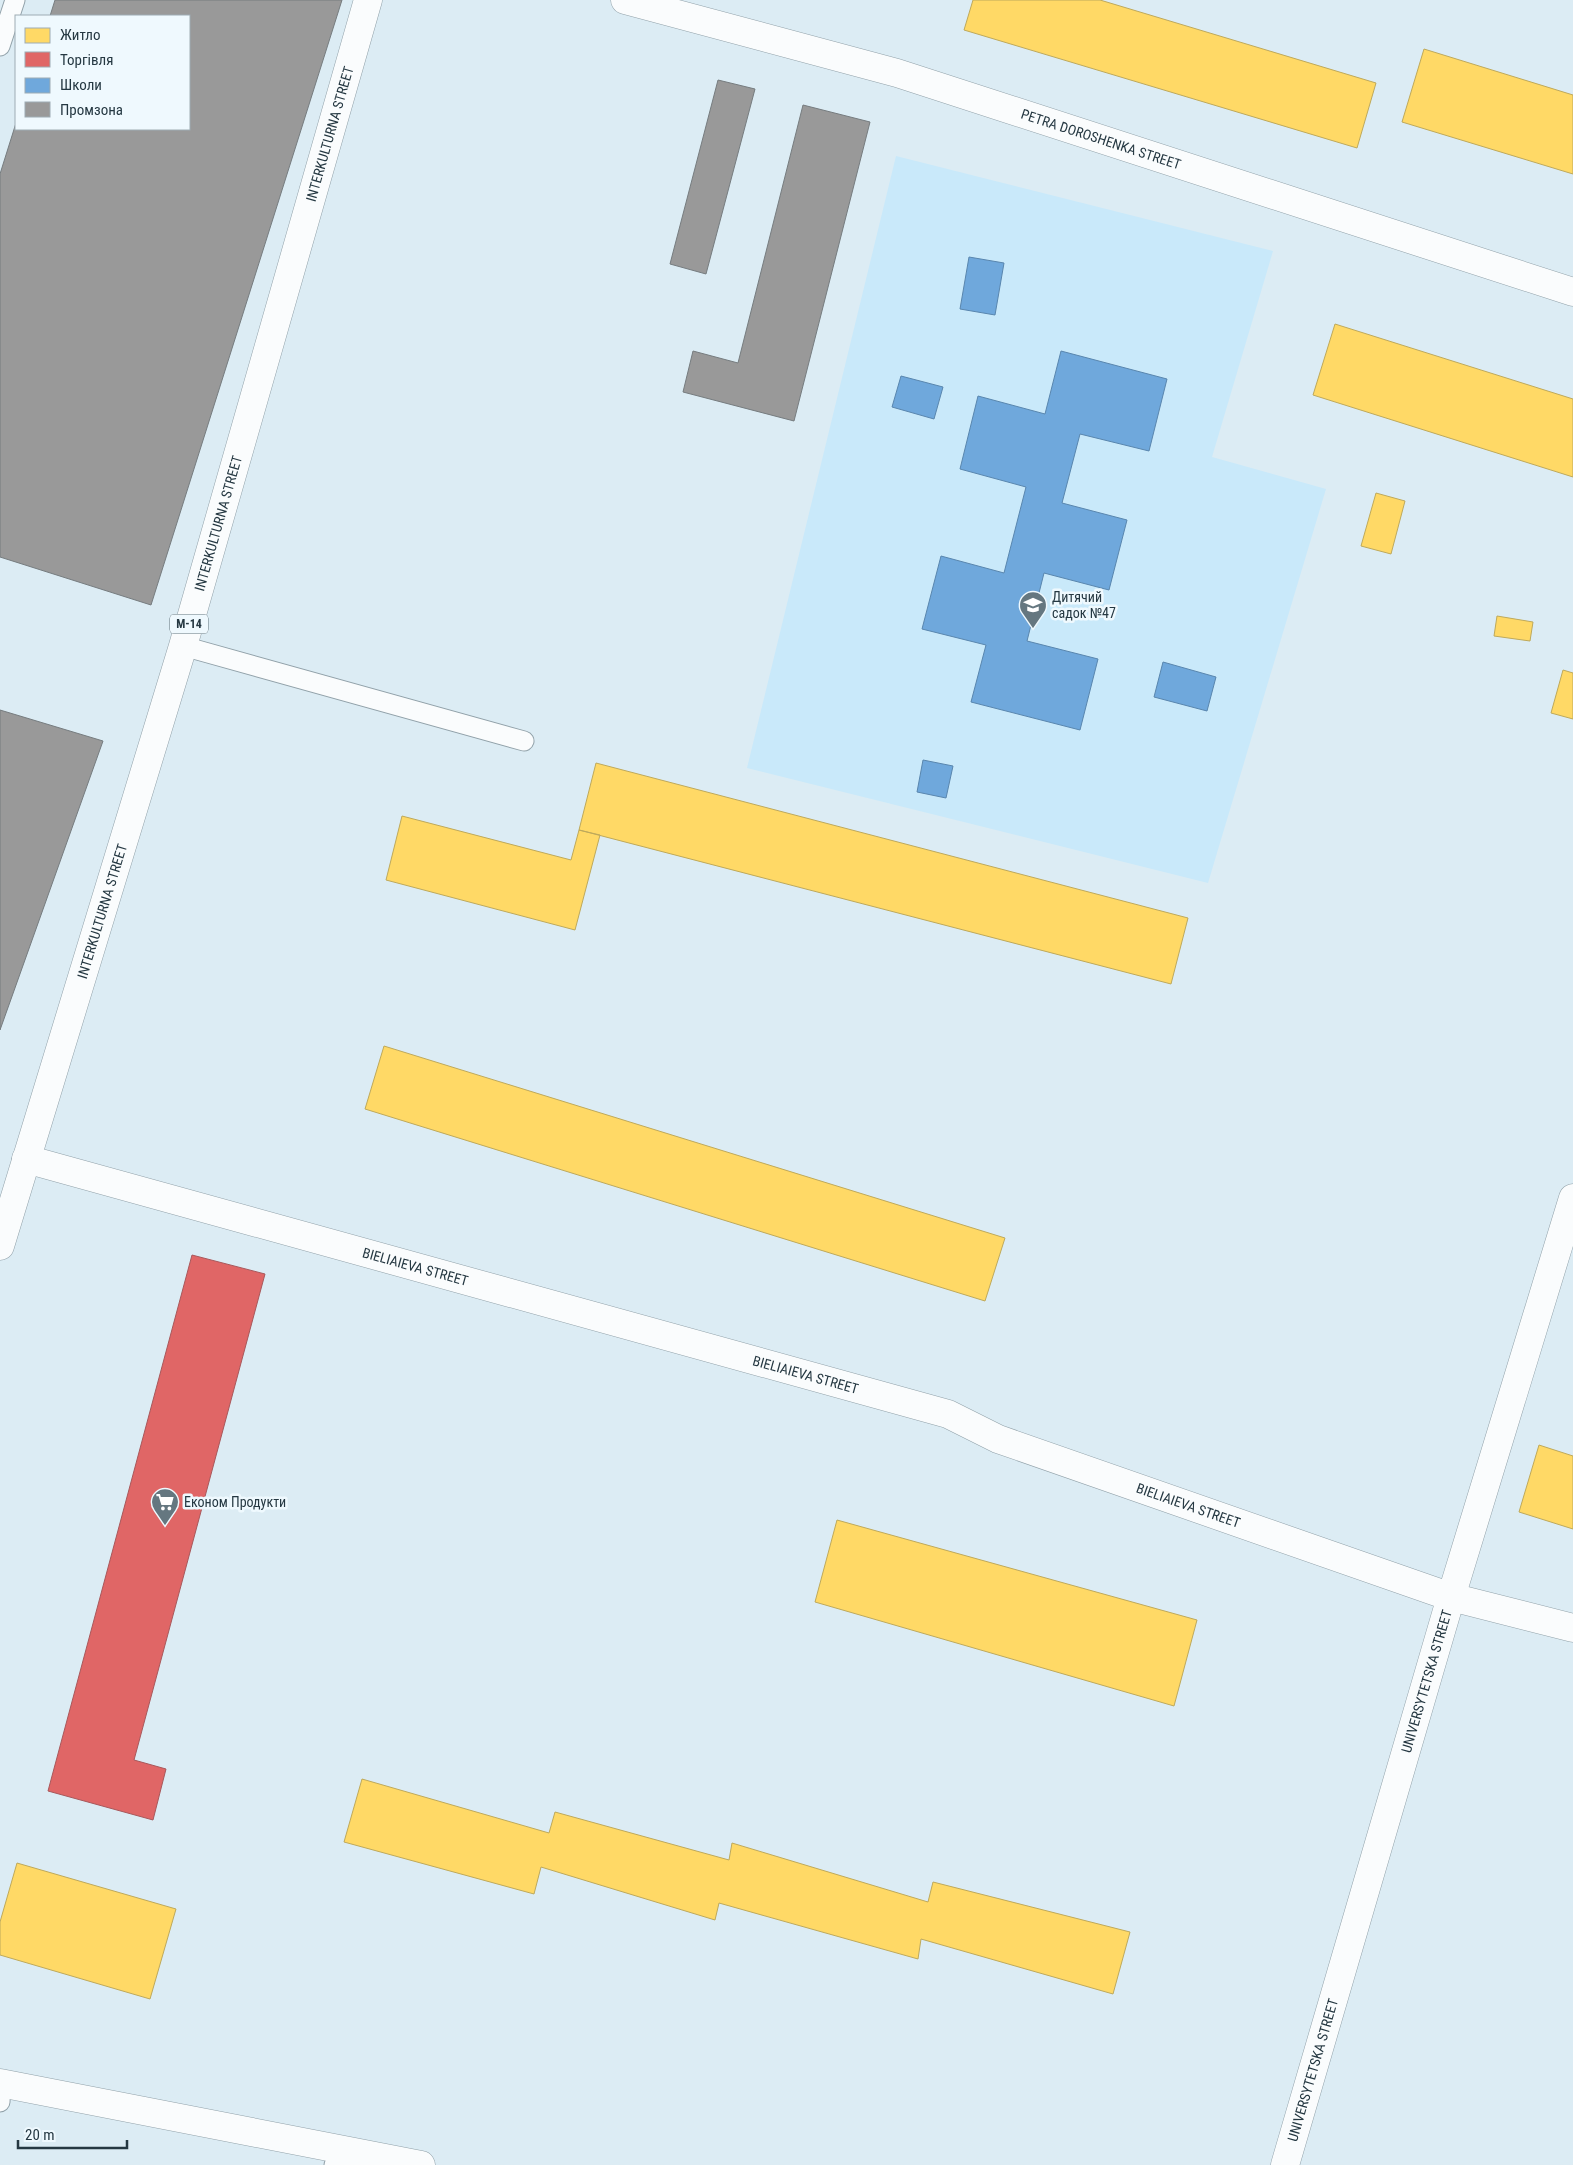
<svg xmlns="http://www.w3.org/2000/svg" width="1573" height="2165" viewBox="0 0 1573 2165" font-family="'Roboto Condensed',sans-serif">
<rect width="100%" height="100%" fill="#dcecf4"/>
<path fill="#c9e9fa" d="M896,156L1273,251L1212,457L1326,489L1208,883L747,768Z"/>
<path fill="#ffd966" stroke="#bea95b" d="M973,0H1100L1376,83L1357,148L964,30Z
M1424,49L1573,95V174L1402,122Z
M1335,324L1573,399V477L1313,395Z
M1376,493L1405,501L1391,554L1361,546Z
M1497,616L1533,622L1530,641L1494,636Z
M1563,670L1573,673V719L1551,713Z
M596,763L1188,918L1171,984L579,830Z
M402,816L571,860L579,830L600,835L575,930L386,880Z
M384,1046L1005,1238L985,1301L365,1109Z
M1539,1445L1573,1456V1529L1519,1512Z
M837,1520L1197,1620L1174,1706L815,1602Z
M362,1779L549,1833L555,1812L729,1860L732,1843L928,1902L933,1882L1130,1932L1113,1994L921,1939L918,1959L719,1903L715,1920L541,1867L534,1894L344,1842Z
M17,1863L176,1909L150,1999L0,1955V1922Z"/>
<path fill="#e06666" stroke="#a8585b" d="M192,1255L265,1274L134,1760L166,1769L153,1820L48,1791Z"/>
<path fill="#6fa8dc" stroke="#5986ae" d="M969,257L1004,263L995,315L960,309Z
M1061,351L1167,379L1149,451L1080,434L1062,503L1127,520L1109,590L1044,573L1027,641L1098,659L1080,730L971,702L986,645L922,629L941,556L1004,573L1026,487L960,469L978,396L1045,414Z
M901,376L943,387L934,419L892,407Z
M1163,662L1216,677L1207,711L1154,697Z
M923,760L953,766L946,798L917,792Z"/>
<path fill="#999" stroke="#767c7f" d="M55,0H342L151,605L0,557V174L16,123V129H189V16H50Z
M718,80L755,89L706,274L670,264Z
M803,105L870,122L794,421L683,392L693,351L738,363Z
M0,710L103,741L0,1030Z"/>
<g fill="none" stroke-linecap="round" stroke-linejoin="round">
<g stroke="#91a1a9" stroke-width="21">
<path id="service" d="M0,46L15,0
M183,646L524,741
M0,2102L1,2083
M334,2165L364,2158"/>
</g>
<g stroke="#91a1a9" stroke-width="29">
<g id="minor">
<path id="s1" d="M26,1159L948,1414L998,1439L1451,1597L1573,1628"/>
<path id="s2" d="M1285,2165L1451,1597L1573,1198"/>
</g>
</g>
<g stroke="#91a1a9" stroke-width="29">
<g id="tertiary">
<path id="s3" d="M625,0L897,73L1573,292"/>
</g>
</g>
<g stroke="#91a1a9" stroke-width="29">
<g id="trunk">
<path id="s4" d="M0,1246L183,646L368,0"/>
<path d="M0,2083L421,2165"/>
</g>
</g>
<use href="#service" stroke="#fafcfd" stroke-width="19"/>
<use href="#minor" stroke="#fafcfd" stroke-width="28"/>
<use href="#tertiary" stroke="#fafcfd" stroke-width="28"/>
<use href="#trunk" stroke="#fafcfd" stroke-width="28"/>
</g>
<defs>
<g id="school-pin" transform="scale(1.4375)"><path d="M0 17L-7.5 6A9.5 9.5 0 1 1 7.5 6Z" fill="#657780" stroke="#eff9fe"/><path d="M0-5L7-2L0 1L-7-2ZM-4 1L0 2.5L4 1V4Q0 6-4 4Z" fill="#fff"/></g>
<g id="supermarket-pin" transform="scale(1.4375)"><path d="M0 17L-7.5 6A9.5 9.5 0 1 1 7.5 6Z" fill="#657780" stroke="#eff9fe"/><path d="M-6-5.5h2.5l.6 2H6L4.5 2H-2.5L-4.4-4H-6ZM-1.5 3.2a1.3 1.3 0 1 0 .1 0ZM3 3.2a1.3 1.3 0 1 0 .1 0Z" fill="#fff"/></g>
</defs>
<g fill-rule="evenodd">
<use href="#school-pin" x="1033" y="605"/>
<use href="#supermarket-pin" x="165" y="1502"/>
</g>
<g text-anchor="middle" stroke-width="5" stroke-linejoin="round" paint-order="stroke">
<rect fill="#eff9fe" stroke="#62727a" stroke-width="1" x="170" y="614.5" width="38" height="19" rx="4"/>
<g font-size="12" font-weight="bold" fill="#253842">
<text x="189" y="628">М-14</text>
</g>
<g font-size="14" fill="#253842" stroke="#eff9fe">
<text dy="5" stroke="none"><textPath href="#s4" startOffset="1160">INTERKULTURNA STREET</textPath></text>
<text dy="5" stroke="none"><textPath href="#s3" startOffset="496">PETRA DOROSHENKA STREET</textPath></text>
<text dy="5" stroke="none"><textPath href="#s4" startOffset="755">INTERKULTURNA STREET</textPath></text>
<text dy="5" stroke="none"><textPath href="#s4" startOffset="350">INTERKULTURNA STREET</textPath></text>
<text dy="5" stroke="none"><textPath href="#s1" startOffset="404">BIELIAIEVA STREET</textPath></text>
<text dy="5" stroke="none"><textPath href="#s1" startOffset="809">BIELIAIEVA STREET</textPath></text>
<text dy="5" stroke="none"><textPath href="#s1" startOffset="1214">BIELIAIEVA STREET</textPath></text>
<text dy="5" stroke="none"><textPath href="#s2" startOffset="504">UNIVERSYTETSKA STREET</textPath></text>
<text dy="5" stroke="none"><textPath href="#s2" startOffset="99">UNIVERSYTETSKA STREET</textPath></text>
</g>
<g font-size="14" fill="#253842" stroke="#eff9fe" text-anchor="start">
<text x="1052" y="602">Дитячий<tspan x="1052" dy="16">садок №47</tspan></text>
<text x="184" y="1507">Економ Продукти</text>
</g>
</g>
<rect x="15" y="15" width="175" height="115" fill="#eff9fe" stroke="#9eacb3"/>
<rect x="25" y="28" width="25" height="15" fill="#ffd966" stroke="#9eacb3"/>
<text x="60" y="40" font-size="15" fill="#253842">Житло</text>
<rect x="25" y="52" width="25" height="15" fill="#e06666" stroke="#9eacb3"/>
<text x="60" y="65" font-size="15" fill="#253842">Торгівля</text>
<rect x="25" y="78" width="25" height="15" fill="#6fa8dc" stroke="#9eacb3"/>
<text x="60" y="90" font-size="15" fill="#253842">Школи</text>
<rect x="25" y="102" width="25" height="15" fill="#999999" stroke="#9eacb3"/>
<text x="60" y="115" font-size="15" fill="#253842">Промзона</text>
<path d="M18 2140v8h109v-8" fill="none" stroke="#253842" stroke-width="2.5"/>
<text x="25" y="2140" font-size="15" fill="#253842" stroke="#eff9fe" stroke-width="4" paint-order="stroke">20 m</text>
</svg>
